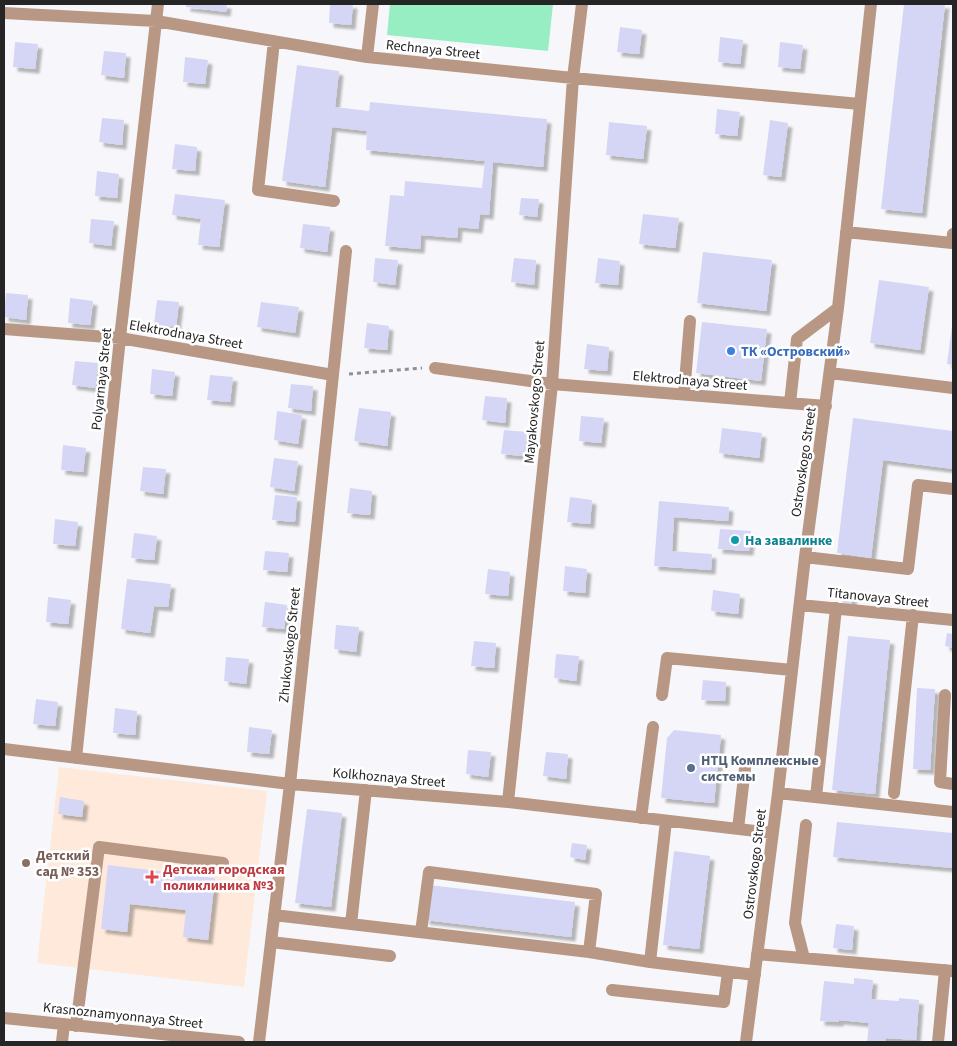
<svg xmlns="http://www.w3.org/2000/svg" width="957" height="1046" viewBox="0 0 957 1046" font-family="'Source Sans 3',sans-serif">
<defs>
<filter id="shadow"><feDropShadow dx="4.5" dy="4.5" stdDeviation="1" flood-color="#0004"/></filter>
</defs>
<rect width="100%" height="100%" fill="#f7f7fb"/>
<path fill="#fee9da" d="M59,767L267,791L244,987L37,963Z"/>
<path fill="#97eec3" d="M390,4H553L548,51L387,35Z"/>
<path fill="#d5d6f5" filter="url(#shadow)" d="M186,4H227L226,12L186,7Z
M330,4H353L351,25L329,23Z
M904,4H945L922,213L881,209Z
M620,27L642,30L639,54L617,52Z
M720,37L743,40L740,64L718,62Z
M15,42L38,44L35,69L13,67Z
M780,42L803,45L800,69L778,67Z
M104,51L126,53L124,78L101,75Z
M185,57L208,60L205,84L183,82Z
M297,65L339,71L335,107L369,111L370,102L547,119L543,167L493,162L489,215L480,214L478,229L458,227L457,238L421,235L420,249L385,246L390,195L404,196L405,181L482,188L485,161L366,150L367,131L332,127L325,187L282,181Z
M717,109L740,112L737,136L715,134Z
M102,118L124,120L122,145L99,142Z
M770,120L788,123L781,177L763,175Z
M609,122L647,126L643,159L606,155Z
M175,144L197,147L195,171L172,169Z
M97,171L119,174L117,198L95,196Z
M175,194L225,200L219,247L198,245L201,219L172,215Z
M521,198L539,199L537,217L519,215Z
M643,214L679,218L675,248L639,244Z
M91,219L114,221L111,246L89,243Z
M303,224L330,227L327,252L300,248Z
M703,252L772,260L766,311L697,303Z
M375,258L398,260L395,285L373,282Z
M514,258L536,260L534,285L511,282Z
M598,258L620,261L618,285L595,283Z
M879,280L929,287L920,350L870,343Z
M6,293L28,295L26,320L4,317Z
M70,298L93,301L90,325L68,323Z
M157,300L179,302L176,327L154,324Z
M261,302L299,307L295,333L257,327Z
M702,322L767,329L761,381L696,373Z
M367,323L389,326L387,350L364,348Z
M952,326H953V365L947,364Z
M587,344L609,347L607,371L584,369Z
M75,361L98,363L95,388L72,385Z
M152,369L175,372L172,396L150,394Z
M210,375L233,377L230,402L207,400Z
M291,384L313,386L311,411L288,408Z
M485,396L507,398L505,423L482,420Z
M359,408L391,412L387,446L354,441Z
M277,411L302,415L298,444L274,440Z
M581,416L604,418L601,443L579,441Z
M853,418L953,431V469L883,460L871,558L837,553Z
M722,428L762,433L759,458L719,453Z
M504,430L527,432L524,456L501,454Z
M63,445L86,448L83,472L61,470Z
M274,458L298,461L294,491L270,487Z
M143,467L166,469L163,494L140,491Z
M350,488L372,491L370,515L347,513Z
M275,495L297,497L295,522L272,520Z
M570,497L592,500L590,524L567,522Z
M659,501L729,507L728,521L674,517L672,551L712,554L711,570L654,566Z
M55,519L78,522L75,546L53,544Z
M720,529L751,531L749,551L718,549Z
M134,533L157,536L154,560L131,558Z
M265,551L289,553L287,572L263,570Z
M565,566L587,569L585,593L563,591Z
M488,569L510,572L508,596L485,594Z
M127,579L171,584L168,607L154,606L150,633L121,629Z
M713,590L740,594L738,614L711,611Z
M844,590L853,591L851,608L842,607Z
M48,597L71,600L68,624L46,622Z
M265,602L287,605L284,629L262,627Z
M336,625L359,627L356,652L334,649Z
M947,633L953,634V648L945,646Z
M848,636L890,640L875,794L832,790Z
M474,641L496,643L494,668L471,666Z
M556,654L579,656L576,681L554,678Z
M226,657L249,659L246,684L224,681Z
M703,680L726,682L725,701L701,700Z
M917,688L935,689L930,770L913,769Z
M36,699L58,702L55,726L33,724Z
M115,708L137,711L135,735L113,733Z
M249,727L272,730L269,754L247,752Z
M674,730L721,735L714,803L661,798L667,738Z
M468,750L491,752L488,777L466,774Z
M546,752L568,754L566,779L543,776Z
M60,797L84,801L82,817L58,814Z
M307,809L342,813L331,907L295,903Z
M837,822L953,833V868L833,857Z
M572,843L587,845L585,860L570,857Z
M674,851L710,856L699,949L663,945Z
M108,865L215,878L208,940L183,937L186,910L130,904L127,932L101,929Z
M429,885L575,902L571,937L425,920Z
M836,924L854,926L852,950L833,948Z
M854,978L873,980L871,999L899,1001V998L919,1000L916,1040L886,1038L885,1042H867L869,1023L839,1020V1022L820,1021L824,981L854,984Z"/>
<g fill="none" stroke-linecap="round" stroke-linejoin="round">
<path stroke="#909092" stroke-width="3" stroke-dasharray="4 4" stroke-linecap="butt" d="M349,374L422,368"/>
<path stroke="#b89884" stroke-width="12" d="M4,13L156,21L367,57L573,78L860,104
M274,41L258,190L334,201
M367,57L373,4
M846,232L952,243L953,234
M4,329L120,338L333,375
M435,368L552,384L826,406
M830,373L953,388
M684,394L690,321
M790,403L797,339L838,308
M805,557L908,569L918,485L953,489
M800,605L953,620
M662,695L667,658L792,670
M945,695L940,782L953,784
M4,749L290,784L508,802L772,833
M76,758L120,338L158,4
M778,793L953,812
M894,793L913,615
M816,797L836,608
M508,802L552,384L573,78L582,4
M641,818L653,727
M666,821L650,962L755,975
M738,829L745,768
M274,915L589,952L596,894L429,872L421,932
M351,924L366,790
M271,942L390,956
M589,952L650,962
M757,954L953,971
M804,958L795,923L806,825
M612,990L724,1002L728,972
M4,1018L239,1042
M76,1026L99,847L223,863
M62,1042L64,1024
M259,1042L290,784L346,251
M746,1042L778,793L805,557L838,308L871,4
M938,1042L945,970"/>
</g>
<circle fill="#3f7fe0" stroke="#fff" stroke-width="2" cx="731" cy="351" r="5"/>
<circle fill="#0f9aa8" stroke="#fff" stroke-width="2" cx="735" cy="540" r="5"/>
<circle fill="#5c6f8a" stroke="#fff" stroke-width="2" cx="691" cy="768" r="5"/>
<circle fill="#8d6e63" stroke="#fff" stroke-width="2" cx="26" cy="863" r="5"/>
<path fill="#e0444e" stroke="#fff" stroke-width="2" d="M149.5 869.5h5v5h5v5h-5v5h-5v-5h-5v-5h5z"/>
<g text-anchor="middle" stroke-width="5" stroke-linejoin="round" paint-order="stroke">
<g font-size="14" fill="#252526" stroke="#fff">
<text transform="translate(433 49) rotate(6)" y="5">Rechnaya Street</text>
<text transform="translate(186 334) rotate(10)" y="5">Elektrodnaya Street</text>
<text transform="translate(101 379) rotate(-84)" y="5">Polyarnaya Street</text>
<text transform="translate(690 380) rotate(5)" y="5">Elektrodnaya Street</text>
<text transform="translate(534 402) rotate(-85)" y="5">Mayakovskogo Street</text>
<text transform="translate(803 462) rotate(-82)" y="5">Ostrovskogo Street</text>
<text transform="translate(878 597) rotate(6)" y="5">Titanovaya Street</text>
<text transform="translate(289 645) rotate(-84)" y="5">Zhukovskogo Street</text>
<text transform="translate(389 777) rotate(5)" y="5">Kolkhoznaya Street</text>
<text transform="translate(754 864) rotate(-83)" y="5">Ostrovskogo Street</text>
<text transform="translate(123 1015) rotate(6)" y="5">Krasnoznamyonnaya Street</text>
</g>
<g font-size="14" font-weight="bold" fill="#366cbe" stroke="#fff" text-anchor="start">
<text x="741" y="356">ТК «Островский»</text>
</g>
<g font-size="14" font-weight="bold" fill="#0d838f" stroke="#fff" text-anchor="start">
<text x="745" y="545">На завалинке</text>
</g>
<g font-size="14" font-weight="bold" fill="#4e5e75" stroke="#fff" text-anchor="start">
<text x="701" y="765">НТЦ Комплексные<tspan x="701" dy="16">системы</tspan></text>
</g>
<g font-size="14" font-weight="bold" fill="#785e54" stroke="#fff" text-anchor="start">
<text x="36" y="860">Детский<tspan x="36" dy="16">сад № 353</tspan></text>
</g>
<g font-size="14" font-weight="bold" fill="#be3a42" stroke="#fff" text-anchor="start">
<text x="163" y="874">Детская городская<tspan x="163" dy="16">поликлиника №3</tspan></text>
</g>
</g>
<rect width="957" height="1046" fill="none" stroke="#252526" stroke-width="10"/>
</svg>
